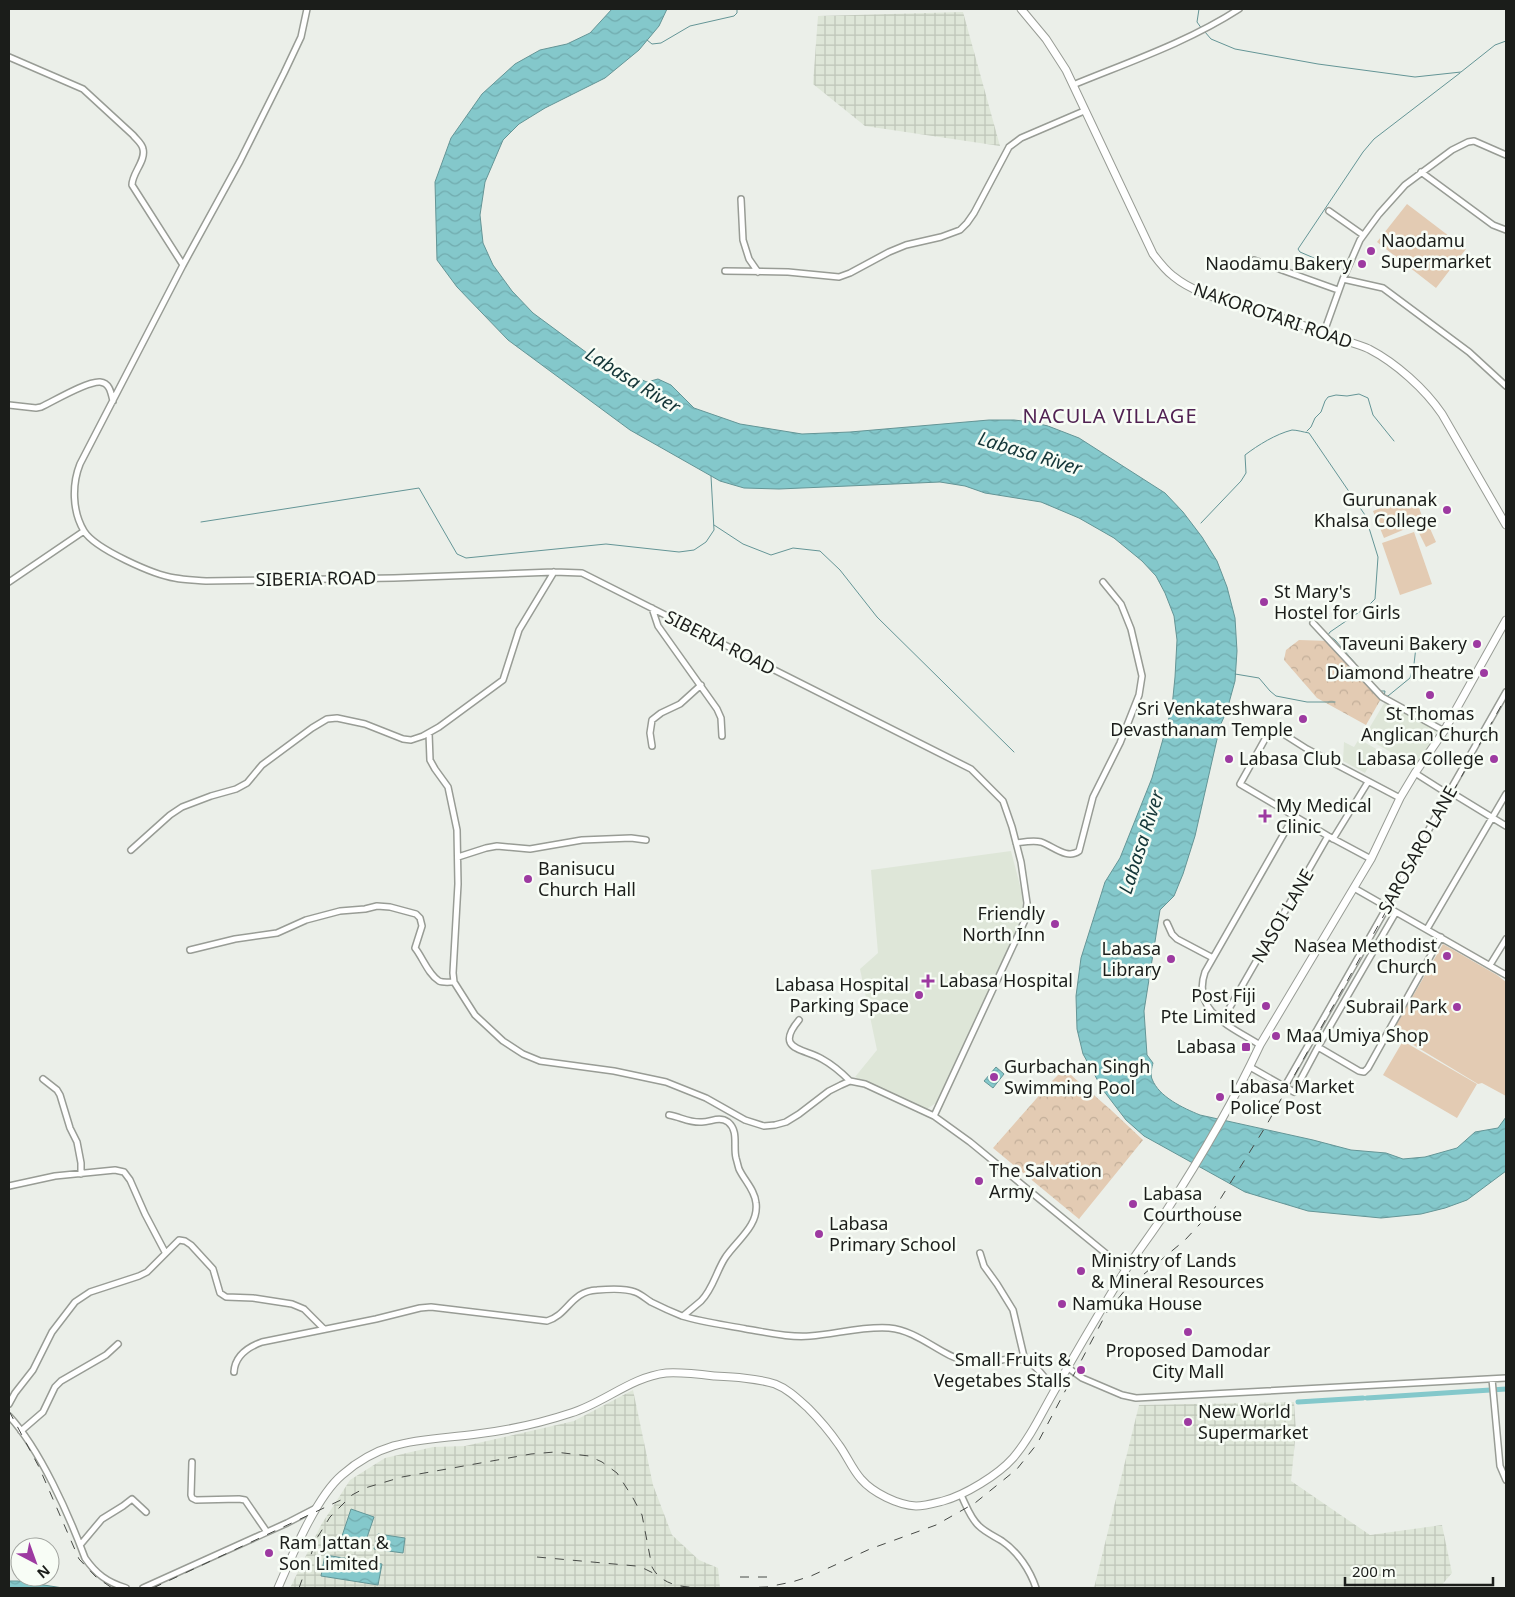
<svg xmlns="http://www.w3.org/2000/svg" width="1515" height="1597" viewBox="0 0 1515 1597" font-family="'Noto Sans',sans-serif">
<defs>
<pattern id="industrial-grid" width="8" height="8" patternUnits="userSpaceOnUse" patternTransform="scale(1.25)"><rect width="8" height="8" fill="#dee6d8"/><path d="M0 4h8M4 0v8" fill="none" stroke="#bec5b9"/></pattern>
<pattern id="park-crowns" width="20" height="18" patternUnits="userSpaceOnUse" patternTransform="scale(1.25)"><rect width="20" height="18" fill="#e3cbb3"/><path d="M2 6a3 3 0 1 1 6 0M12 15a3 3 0 1 1 6 0" fill="none" stroke="#c2ae99"/></pattern>
<pattern id="water-waves" width="16" height="10" patternUnits="userSpaceOnUse" patternTransform="scale(1.25)"><rect width="16" height="10" fill="#84c8cb"/><path d="M0 5q4-4 8 0t8 0" fill="none" stroke="#71abae"/></pattern>
</defs>
<rect width="100%" height="100%" fill="#ebefe9"/>
<path fill="#dee6d8" d="M1386,700L1438,730L1417,767L1364,737Z
M1359,739L1378,750L1365,773L1343,761L1344,742L1354,747Z
M1011,851L1023,897L1022,918L936,1103L927,1109L855,1077L877,1050L860,969L878,953L871,870Z"/>
<path fill="url(#industrial-grid)" d="M963,12L1000,146L865,126L813,84L818,16Z
M633,1390L653,1485L672,1535L699,1560L718,1568L720,1588H290L321,1525L350,1480L385,1458L433,1447L465,1446L574,1421Z
M1294,1402L1296,1431L1291,1481L1370,1535L1442,1525L1452,1573L1439,1588H1094L1139,1405Z"/>
<path fill="#e3cbb3" d="M1407,204L1466,249L1436,288L1377,242Z
M1414,495L1424,521L1384,538L1373,511Z
M1428,524L1436,542L1426,547L1417,529Z
M1414,532L1432,584L1400,595L1382,543Z
M1443,944L1497,975L1506,982V1096L1482,1083L1478,1084L1392,1032Z
M1403,1041L1477,1084L1457,1118L1383,1075Z"/>
<path fill="url(#park-crowns)" d="M1299,640L1331,641L1382,697L1366,725L1317,698L1284,660L1286,650Z
M1064,1069L1111,1110L1143,1140L1079,1219L993,1148L1051,1082Z"/>
<path fill="url(#water-waves)" stroke="#649596" d="M612,9H667L659,26L639,50L605,78L545,108L519,124L503,140L485,182L480,215L483,243L493,265L512,291L533,313L602,364L647,382L658,379L671,385L694,408L740,424L802,434L850,432L989,420H1014L1031,422L1048,426L1079,438L1165,493L1183,512L1202,537L1217,561L1227,587L1235,618L1237,651L1235,681L1227,710L1220,726L1195,836L1183,874L1174,896L1160,910L1144,1011L1147,1055L1153,1063C1152,1067 1150,1074 1152,1079C1159,1097 1183,1108 1200,1115L1313,1140L1351,1150L1386,1153L1403,1159L1425,1157L1457,1148L1475,1132L1498,1128L1506,1117V1171L1467,1200L1445,1208L1421,1214L1381,1218L1308,1211L1245,1192L1144,1136L1126,1120L1103,1090L1083,1054L1077,1029L1076,996L1081,958L1105,882L1120,858L1152,778L1172,707L1175,677L1177,640L1174,616L1165,593L1156,576L1142,561L1114,538L1079,518L1041,502L985,493L965,486L940,482L779,489L744,488L720,481L630,430L508,340L457,287L437,260L435,182L451,138L482,94L515,64L540,50L567,44L590,33Z
M996,1067L1004,1074L993,1088L984,1081Z
M351,1509L374,1517L363,1549L340,1542Z
M378,1534L405,1538L403,1553L374,1549Z
M325,1555L382,1564L378,1585L321,1576Z
M9,1581H18L63,1588H9Z"/>
<g fill="none" stroke-linecap="round" stroke-linejoin="round">
<path stroke="#649596" stroke-width="1" d="M1199,9L1197,22L1202,29
M1205,32L1211,39L1235,49L1318,64L1415,77L1461,72L1495,45L1506,41
M647,40L652,44L661,43L690,26L734,16L737,13V9
M1314,258L1300,252L1298,249L1363,152L1374,139L1460,73
M1307,431L1311,427L1315,418L1321,412L1325,401L1328,397L1336,395L1347,396L1359,394L1368,398L1373,415L1394,441
M201,522L419,488L457,554L466,558L606,544L679,552L694,550L706,542L714,530L711,476
M1201,523L1241,481L1246,473L1245,455C1258,445 1276,434 1292,430C1297,430 1303,432 1309,433L1365,515L1378,557L1375,599L1368,606L1330,632L1328,635L1335,640L1369,679
M714,525L743,544L771,555L793,548L820,551L840,570L877,617L1014,752
M1235,674L1259,678L1270,691L1276,696L1307,702H1335
M1380,691H1385L1384,697L1388,696L1410,678L1414,664L1416,647"/>
<path stroke="#84c8cb" stroke-width="5" d="M1367,1398L1506,1389
M1298,1402L1363,1398"/>
<g stroke="#989c95" stroke-width="8">
<path id="street" d="M307,9L301,37L284,73L240,161L183,265L80,464C72,484 72,511 84,531C95,549 154,575 175,578C185,580 196,580 206,581L394,578L554,572L582,573L971,769L1003,801L1012,827L1021,862L1027,903L1025,920L934,1116
M9,57L83,89L133,135C136,139 142,143 143,149C146,161 132,173 132,185L183,265
M1073,85C1129,62 1188,42 1239,9
M1421,172L1493,225L1506,230
M741,199L743,240L749,259L758,272
M1329,211L1363,235
M1254,260L1338,290
M725,271L788,272L839,277L850,273L889,252L906,245L941,237L960,230L967,223L974,213L1009,147L1021,138L1084,111
M1343,279L1383,288L1469,352L1506,386
M1324,332L1343,279L1360,240L1379,214L1405,185L1452,150L1468,142L1474,141L1506,155
M9,405L36,408L41,407C54,401 87,381 100,382C110,383 111,393 113,401
M9,582L84,531
M652,608L658,626L717,709L721,718L722,736
M1313,623L1382,697L1444,731
M429,733L430,760L435,769L448,787L457,830L458,884L453,973L454,982L475,1015L503,1041L523,1054L540,1061L614,1071L666,1082L706,1098L745,1120L764,1126L775,1125L786,1122L799,1114L829,1091L841,1085L850,1081L865,1084L934,1116L970,1142L1126,1270
M652,746L650,733L652,720L661,713L680,704L701,685
M1415,773L1448,794L1452,793L1506,826
M1333,839L1368,782
M1016,843C1024,842 1033,840 1041,842C1053,846 1067,860 1079,851L1093,797L1120,743L1139,695L1142,676L1131,629L1121,604L1103,582
M131,850L170,815L182,807L211,796L236,789L247,783L262,765L312,728L327,719L337,718L365,724L403,739L411,740L423,736L439,727L503,680L519,630L554,572
M458,857L486,848L497,846L530,849L582,840L631,838L646,840
M1371,859L1328,836L1240,784L1269,732L1274,728L1307,749L1400,798
M1354,888L1506,975
M1167,923L1172,934L1177,939L1213,958
M1427,929L1506,794
M190,950L235,939L277,933L306,920L340,911L365,909L377,906L390,907L416,914L420,918L422,926L415,948C423,958 428,974 439,981C443,983 449,982 454,982
M1490,965L1506,939
M799,1020C774,1050 803,1048 822,1059C833,1065 842,1073 850,1081
M1222,1021L1328,836
M1260,1045C1232,1027 1191,1012 1205,972L1294,816
M1318,1047L1359,1071L1364,1072L1368,1068L1441,937
M1250,1067L1294,1092L1318,1047L1396,912
M43,1079L57,1090L60,1095L70,1128L77,1142L81,1163V1174
M1285,1086L1387,907L1448,794L1506,692
M669,1115C681,1117 689,1123 702,1122C711,1122 719,1116 728,1122C739,1131 733,1146 736,1158C737,1161 738,1166 739,1169C744,1180 755,1190 756,1203C759,1226 736,1241 725,1258C716,1272 713,1289 701,1301C695,1306 689,1311 683,1316
M9,1186L55,1176L115,1170L124,1172L130,1180L145,1214L165,1252
M980,1253L984,1266L997,1284L1013,1310L1025,1361
M1067,1367L1082,1378L1122,1395L1136,1398L1506,1378
M234,1372C235,1355 248,1347 262,1342L376,1319L420,1308L431,1307L547,1321C568,1315 571,1291 597,1290C608,1289 625,1288 635,1292C641,1294 646,1299 651,1302C661,1307 672,1312 682,1316C702,1322 725,1325 746,1329C766,1332 789,1338 810,1336C836,1334 863,1326 889,1328C920,1331 940,1356 968,1362C987,1367 1007,1354 1025,1361C1038,1365 1045,1380 1055,1389
M1492,1379L1500,1466L1506,1480
M9,1404L15,1393L33,1370L52,1332L75,1302L90,1292L139,1276L147,1272L179,1240L185,1241L191,1245L213,1269L220,1293L226,1297L253,1298L292,1304L304,1309L324,1329
M9,1416C40,1449 69,1515 85,1558C96,1574 107,1582 126,1588
M21,1431L43,1412L55,1387L61,1381L106,1355L118,1344
M192,1462L191,1495L192,1498L196,1500L239,1499L245,1500L267,1532
M961,1495C966,1505 970,1518 979,1526C985,1532 994,1536 1002,1541C1018,1552 1030,1570 1036,1588
M81,1544L102,1519L123,1506L132,1499L146,1512
M143,1588L287,1523L316,1508"/>
</g>
<g stroke="#989c95" stroke-width="9">
<path id="secondary" d="M1021,9L1046,39L1066,70L1153,254C1159,262 1165,270 1173,276C1195,294 1224,300 1250,308C1280,318 1310,327 1340,339C1349,342 1360,345 1369,349C1396,363 1425,389 1442,414L1506,525
M278,1588C292,1556 316,1497 342,1475C385,1437 424,1441 477,1434C509,1430 541,1423 571,1413C604,1403 631,1377 666,1373C682,1372 698,1374 714,1376C734,1377 755,1378 775,1384C788,1389 798,1399 808,1408C819,1419 830,1432 839,1445C847,1456 852,1469 861,1479C873,1493 898,1505 916,1506C924,1506 935,1503 943,1501C965,1495 998,1475 1013,1458C1031,1437 1042,1412 1056,1388C1075,1354 1095,1320 1115,1287C1130,1261 1149,1238 1165,1213C1200,1159 1233,1103 1260,1045L1371,859L1400,798L1415,773L1444,731L1506,620"/>
</g>
<use href="#street" stroke="#fff" stroke-width="5"/>
<use href="#secondary" stroke="#fff" stroke-width="7"/>
<path stroke="#474a46" stroke-width="1" stroke-dasharray="9 9" stroke-linecap="butt" d="M9,1411L39,1467L79,1559L96,1577L112,1588
M537,1557L636,1566L645,1569L655,1574
M740,1577H773
M153,1588L343,1499
M299,1588L317,1538L330,1517L352,1495L365,1488L402,1477L531,1454L555,1452L589,1456L602,1462L617,1473L633,1498L642,1515L652,1567C662,1586 683,1587 702,1588
M741,1588L767,1587L792,1582L811,1576L870,1549L936,1525L975,1503L1017,1469L1037,1444L1107,1312L1126,1289L1185,1240L1214,1209L1266,1126L1506,697"/>
</g>
<g fill="#9d3aa1" stroke="#f8fdf6" stroke-width="2">
<circle cx="1371" cy="251" r="5"/>
<circle cx="1362" cy="264" r="5"/>
<circle cx="1447" cy="510" r="5"/>
<circle cx="1264" cy="602" r="5"/>
<circle cx="1477" cy="644" r="5"/>
<circle cx="1484" cy="673" r="5"/>
<circle cx="1430" cy="695" r="5"/>
<circle cx="1303" cy="719" r="5"/>
<circle cx="1229" cy="759" r="5"/>
<circle cx="1494" cy="759" r="5"/>
<path d="M1262.5 808.5h5v5h5v5h-5v5h-5v-5h-5v-5h5z"/>
<circle cx="528" cy="879" r="5"/>
<circle cx="1055" cy="924" r="5"/>
<circle cx="1447" cy="956" r="5"/>
<circle cx="1171" cy="959" r="5"/>
<path d="M925.5 973.5h5v5h5v5h-5v5h-5v-5h-5v-5h5z"/>
<circle cx="919" cy="995" r="5"/>
<circle cx="1266" cy="1006" r="5"/>
<circle cx="1457" cy="1007" r="5"/>
<circle cx="1276" cy="1036" r="5"/>
<rect x="1241" y="1042" width="10" height="10" rx="2.5"/>
<circle cx="994" cy="1077" r="5"/>
<circle cx="1220" cy="1097" r="5"/>
<circle cx="979" cy="1181" r="5"/>
<circle cx="1133" cy="1204" r="5"/>
<circle cx="819" cy="1234" r="5"/>
<circle cx="1081" cy="1271" r="5"/>
<circle cx="1062" cy="1304" r="5"/>
<circle cx="1188" cy="1332" r="5"/>
<circle cx="1081" cy="1370" r="5"/>
<circle cx="1188" cy="1422" r="5"/>
<circle cx="269" cy="1553" r="5"/>
</g>
<g text-anchor="middle" stroke-width="5" stroke-linejoin="round" paint-order="stroke">
<g font-size="18" fill="#1b1d1a" stroke="#f8fdf6" text-anchor="start">
<text x="1381" y="247">Naodamu<tspan x="1381" dy="21">Supermarket</tspan></text>
<text x="1352" y="270" text-anchor="end">Naodamu Bakery</text>
<text x="1437" y="506" text-anchor="end">Gurunanak<tspan x="1437" dy="21">Khalsa College</tspan></text>
<text x="1274" y="598">St Mary's<tspan x="1274" dy="21">Hostel for Girls</tspan></text>
<text x="1467" y="650" text-anchor="end">Taveuni Bakery</text>
<text x="1474" y="679" text-anchor="end">Diamond Theatre</text>
<text x="1293" y="715" text-anchor="end">Sri Venkateshwara<tspan x="1293" dy="21">Devasthanam Temple</tspan></text>
<text x="1430" y="720" text-anchor="middle">St Thomas<tspan x="1430" dy="21">Anglican Church</tspan></text>
<text x="1239" y="765">Labasa Club</text>
<text x="1484" y="765" text-anchor="end">Labasa College</text>
<text x="1276" y="812">My Medical<tspan x="1276" dy="21">Clinic</tspan></text>
<text x="538" y="875">Banisucu<tspan x="538" dy="21">Church Hall</tspan></text>
<text x="1045" y="920" text-anchor="end">Friendly<tspan x="1045" dy="21">North Inn</tspan></text>
<text x="1437" y="952" text-anchor="end">Nasea Methodist<tspan x="1437" dy="21">Church</tspan></text>
<text x="1161" y="955" text-anchor="end">Labasa<tspan x="1161" dy="21">Library</tspan></text>
<text x="939" y="987">Labasa Hospital</text>
<text x="909" y="991" text-anchor="end">Labasa Hospital<tspan x="909" dy="21">Parking Space</tspan></text>
<text x="1256" y="1002" text-anchor="end">Post Fiji<tspan x="1256" dy="21">Pte Limited</tspan></text>
<text x="1447" y="1013" text-anchor="end">Subrail Park</text>
<text x="1286" y="1042">Maa Umiya Shop</text>
<text x="1236" y="1053" text-anchor="end">Labasa</text>
<text x="1004" y="1073">Gurbachan Singh<tspan x="1004" dy="21">Swimming Pool</tspan></text>
<text x="1230" y="1093">Labasa Market<tspan x="1230" dy="21">Police Post</tspan></text>
<text x="989" y="1177">The Salvation<tspan x="989" dy="21">Army</tspan></text>
<text x="1143" y="1200">Labasa<tspan x="1143" dy="21">Courthouse</tspan></text>
<text x="829" y="1230">Labasa<tspan x="829" dy="21">Primary School</tspan></text>
<text x="1091" y="1267">Ministry of Lands<tspan x="1091" dy="21">&amp; Mineral Resources</tspan></text>
<text x="1072" y="1310">Namuka House</text>
<text x="1188" y="1357" text-anchor="middle">Proposed Damodar<tspan x="1188" dy="21">City Mall</tspan></text>
<text x="1071" y="1366" text-anchor="end">Small Fruits &amp;<tspan x="1071" dy="21">Vegetabes Stalls</tspan></text>
<text x="1198" y="1418">New World<tspan x="1198" dy="21">Supermarket</tspan></text>
<text x="279" y="1549">Ram Jattan &amp;<tspan x="279" dy="21">Son Limited</tspan></text>
</g>
<g font-size="18" fill="#1b1d1a" stroke="#f8fdf6">
<text transform="translate(1273 316) rotate(19)" y="6">NAKOROTARI ROAD</text>
<text transform="translate(316 579) rotate(-1)" y="6">SIBERIA ROAD</text>
<text transform="translate(720 643) rotate(27)" y="6">SIBERIA ROAD</text>
<text transform="translate(1418 850) rotate(-61)" y="6">SAROSARO LANE</text>
<text transform="translate(1283 916) rotate(-60)" y="6">NASOI LANE</text>
</g>
<g font-size="19" font-style="italic" fill="#143638" stroke="#f8fdf6">
<text transform="translate(633 380) rotate(32)" y="7">Labasa River</text>
<text transform="translate(1030 453) rotate(17)" y="7">Labasa River</text>
<text transform="translate(1141 842) rotate(-72)" y="7">Labasa River</text>
</g>
<g font-size="20" letter-spacing="1" fill="#512253" stroke="#f8fdf6">
<text x="1110" y="423">NACULA VILLAGE</text>
</g>
</g>
<rect width="1515" height="1597" fill="none" stroke="#1b1d1a" stroke-width="20"/>
<g transform="translate(35 1562) rotate(139)"><circle r="24" fill="#f8fdf6" stroke="#a0a39e"/>
<path d="M0-4L9 19L0 12L-9 19Z" fill="#9d3aa1"/>
<text y="-8" font-size="14" font-weight="bold" text-anchor="middle" fill="#1b1d1a">N</text>
</g>
<path d="M1345 1577v8h148v-8" fill="none" stroke="#1b1d1a" stroke-width="2.5"/>
<text x="1352" y="1577" font-size="15" fill="#1b1d1a" stroke="#f8fdf6" stroke-width="4" paint-order="stroke">200 m</text>
</svg>
